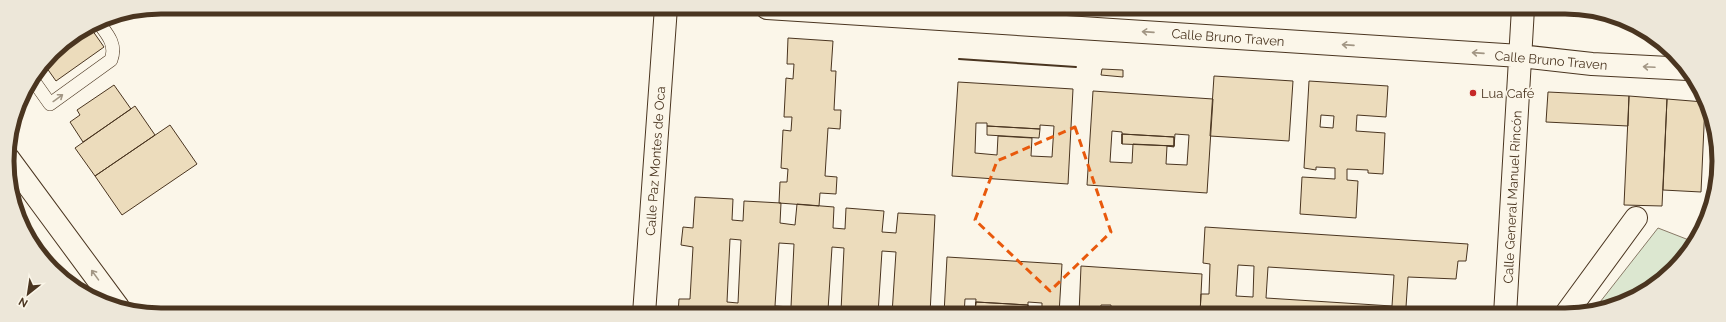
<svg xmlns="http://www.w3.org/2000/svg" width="1726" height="322" viewBox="0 0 1726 322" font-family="Raleway,sans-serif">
<rect width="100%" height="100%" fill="#fbf6e9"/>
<path fill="#dce7d0" stroke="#887966" d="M1658,228L1694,242L1674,270L1624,303L1593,311Z"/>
<path fill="#ecdcbc" stroke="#4a3520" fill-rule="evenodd" d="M90,27L104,47L56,81L44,64L52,52Z
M788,38L833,41L831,71H836L834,110H841L840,129L828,128L825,176L837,177L836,194L820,193L819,206L779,203L780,182H787L788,169L781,168L783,130L791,131L792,117H784L786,78L793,79L794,64H787Z
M1102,69L1123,70V77L1101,75Z
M1214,76L1293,81L1289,141L1210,136Z
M1309,81L1388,86L1386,117L1357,115L1356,131L1385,133L1383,174L1368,173V170L1347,169V180L1358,181L1356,218L1300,214L1302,177L1335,179V168L1316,167V170L1304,168ZM1321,115L1334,116L1333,128L1320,127Z
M958,82L1073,89L1068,184L952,176ZM976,123H987V126L1040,129V125L1054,126L1052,157L1031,156L1032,138L998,136L997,155L975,153Z
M114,85L131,109L83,142L70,122L80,115L77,110Z
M1093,91L1213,99L1207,193L1087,185ZM1112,131L1122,132V144V134L1174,137V146L1133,144L1132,163L1110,162ZM1175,134L1189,135L1187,165L1166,164L1167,146L1174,147Z
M1548,92L1629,96L1628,126L1546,122Z
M1629,96L1667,99L1662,206L1624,205Z
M1667,99L1704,102L1705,104L1701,192L1663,190Z
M135,106L155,135L95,176L75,148Z
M170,125L197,164L122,215L95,176Z
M987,126L1040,129L1039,138L987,135Z
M1122,134L1174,137V146L1122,144Z
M695,197L733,199L732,220L743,221L744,201L781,203L780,223L795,225L797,204L834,207L833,228L845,229L846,208L884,211L882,232L896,233L898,213L935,215L930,314H892L896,252L882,251L878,314H884H678L679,299H690L693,247L681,245L683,227L693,228ZM730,239L741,240L738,303L727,302ZM779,243L794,244L791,307L775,306ZM832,247L844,248L841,311L828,310Z
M1205,227L1468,244L1466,261H1458L1456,279L1408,277L1406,307L1456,311L1455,315L1200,314L1201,294H1209L1210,264L1203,263ZM1238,265L1254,266L1253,297L1236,296ZM1268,267L1394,275L1392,306L1266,298Z
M947,257L1062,264L1059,314H1042V303L1028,302V314H986V312L975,311L976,299H965L964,314H944ZM976,302L1028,305L1027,314L975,311Z
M1081,266L1202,274L1200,314H1177L1178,309L1164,308L1163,314V311L1111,308V305H1101L1100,314H1079Z
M976,302L1028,305L1027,314L975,311Z
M494,308L610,314H493Z
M1111,308L1163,311V314H1111Z"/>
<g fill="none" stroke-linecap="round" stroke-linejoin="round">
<g stroke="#4a3520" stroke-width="14">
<path id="service" d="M33,80L50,104L111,60C117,44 107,34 98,22"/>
</g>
<g stroke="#4a3520" stroke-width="24">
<path id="minor" d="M767,8L1520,56L1592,64L1688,69
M644,314L666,7
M1505,315L1523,8
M1565,315L1636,218"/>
</g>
<g stroke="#4a3520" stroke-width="24">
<path id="primary" d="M8,158L118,307"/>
</g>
<use href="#service" stroke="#fbf6e9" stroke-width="13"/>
<use href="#minor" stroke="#fbf6e9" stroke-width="22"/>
<use href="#primary" stroke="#fbf6e9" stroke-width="22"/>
<path stroke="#4a3520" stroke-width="2" d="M959,59L1076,67"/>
</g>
<defs><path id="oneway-shaft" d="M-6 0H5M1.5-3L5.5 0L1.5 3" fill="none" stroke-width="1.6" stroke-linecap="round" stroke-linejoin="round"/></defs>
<g stroke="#a29684">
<use href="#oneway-shaft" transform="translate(1148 32) rotate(-176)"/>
<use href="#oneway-shaft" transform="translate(1348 45) rotate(-176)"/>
<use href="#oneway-shaft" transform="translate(1478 53) rotate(-176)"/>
<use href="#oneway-shaft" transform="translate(1649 67) rotate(-177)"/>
<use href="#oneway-shaft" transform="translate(58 98) rotate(-36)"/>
<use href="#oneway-shaft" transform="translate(95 275) rotate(-126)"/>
</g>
<path fill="none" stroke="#e8590c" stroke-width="3" stroke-dasharray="8 5" stroke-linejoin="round" d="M1075,127L1111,232L1050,291L975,220L997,161Z"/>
<circle fill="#c62828" stroke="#fbf6e9" stroke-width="1.5" cx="1473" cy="93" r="4"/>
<g text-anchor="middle" stroke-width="3" stroke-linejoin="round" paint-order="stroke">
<g font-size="13" fill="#4a3520" stroke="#fbf6e9">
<text transform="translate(1228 37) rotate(4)" y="5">Calle Bruno Traven</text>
<text transform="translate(1551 60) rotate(5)" y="5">Calle Bruno Traven</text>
<text transform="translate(655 161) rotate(-86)" y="5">Calle Paz Montes de Oca</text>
<text transform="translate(1512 197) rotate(-87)" y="5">Calle General Manuel Rincón</text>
</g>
<g font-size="13" fill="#4a3520" stroke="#fbf6e9" text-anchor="start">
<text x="1481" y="98">Lua Café</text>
</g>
</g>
<path d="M0 0H1726V322H0ZM161 14H1565A147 147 0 0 1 1712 161V161A147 147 0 0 1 1565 308H161A147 147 0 0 1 14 161V161A147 147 0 0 1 161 14Z" fill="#ede7d9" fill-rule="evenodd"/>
<path fill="none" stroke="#4a3520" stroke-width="5" d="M161 14H1565A147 147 0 0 1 1712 161V161A147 147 0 0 1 1565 308H161A147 147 0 0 1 14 161V161A147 147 0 0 1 161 14Z"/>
<g transform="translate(28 294) rotate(210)" stroke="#fbf6e9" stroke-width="3" paint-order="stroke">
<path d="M0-3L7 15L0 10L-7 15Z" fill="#4a3520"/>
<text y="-6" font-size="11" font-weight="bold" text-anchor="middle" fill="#4a3520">N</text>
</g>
</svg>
